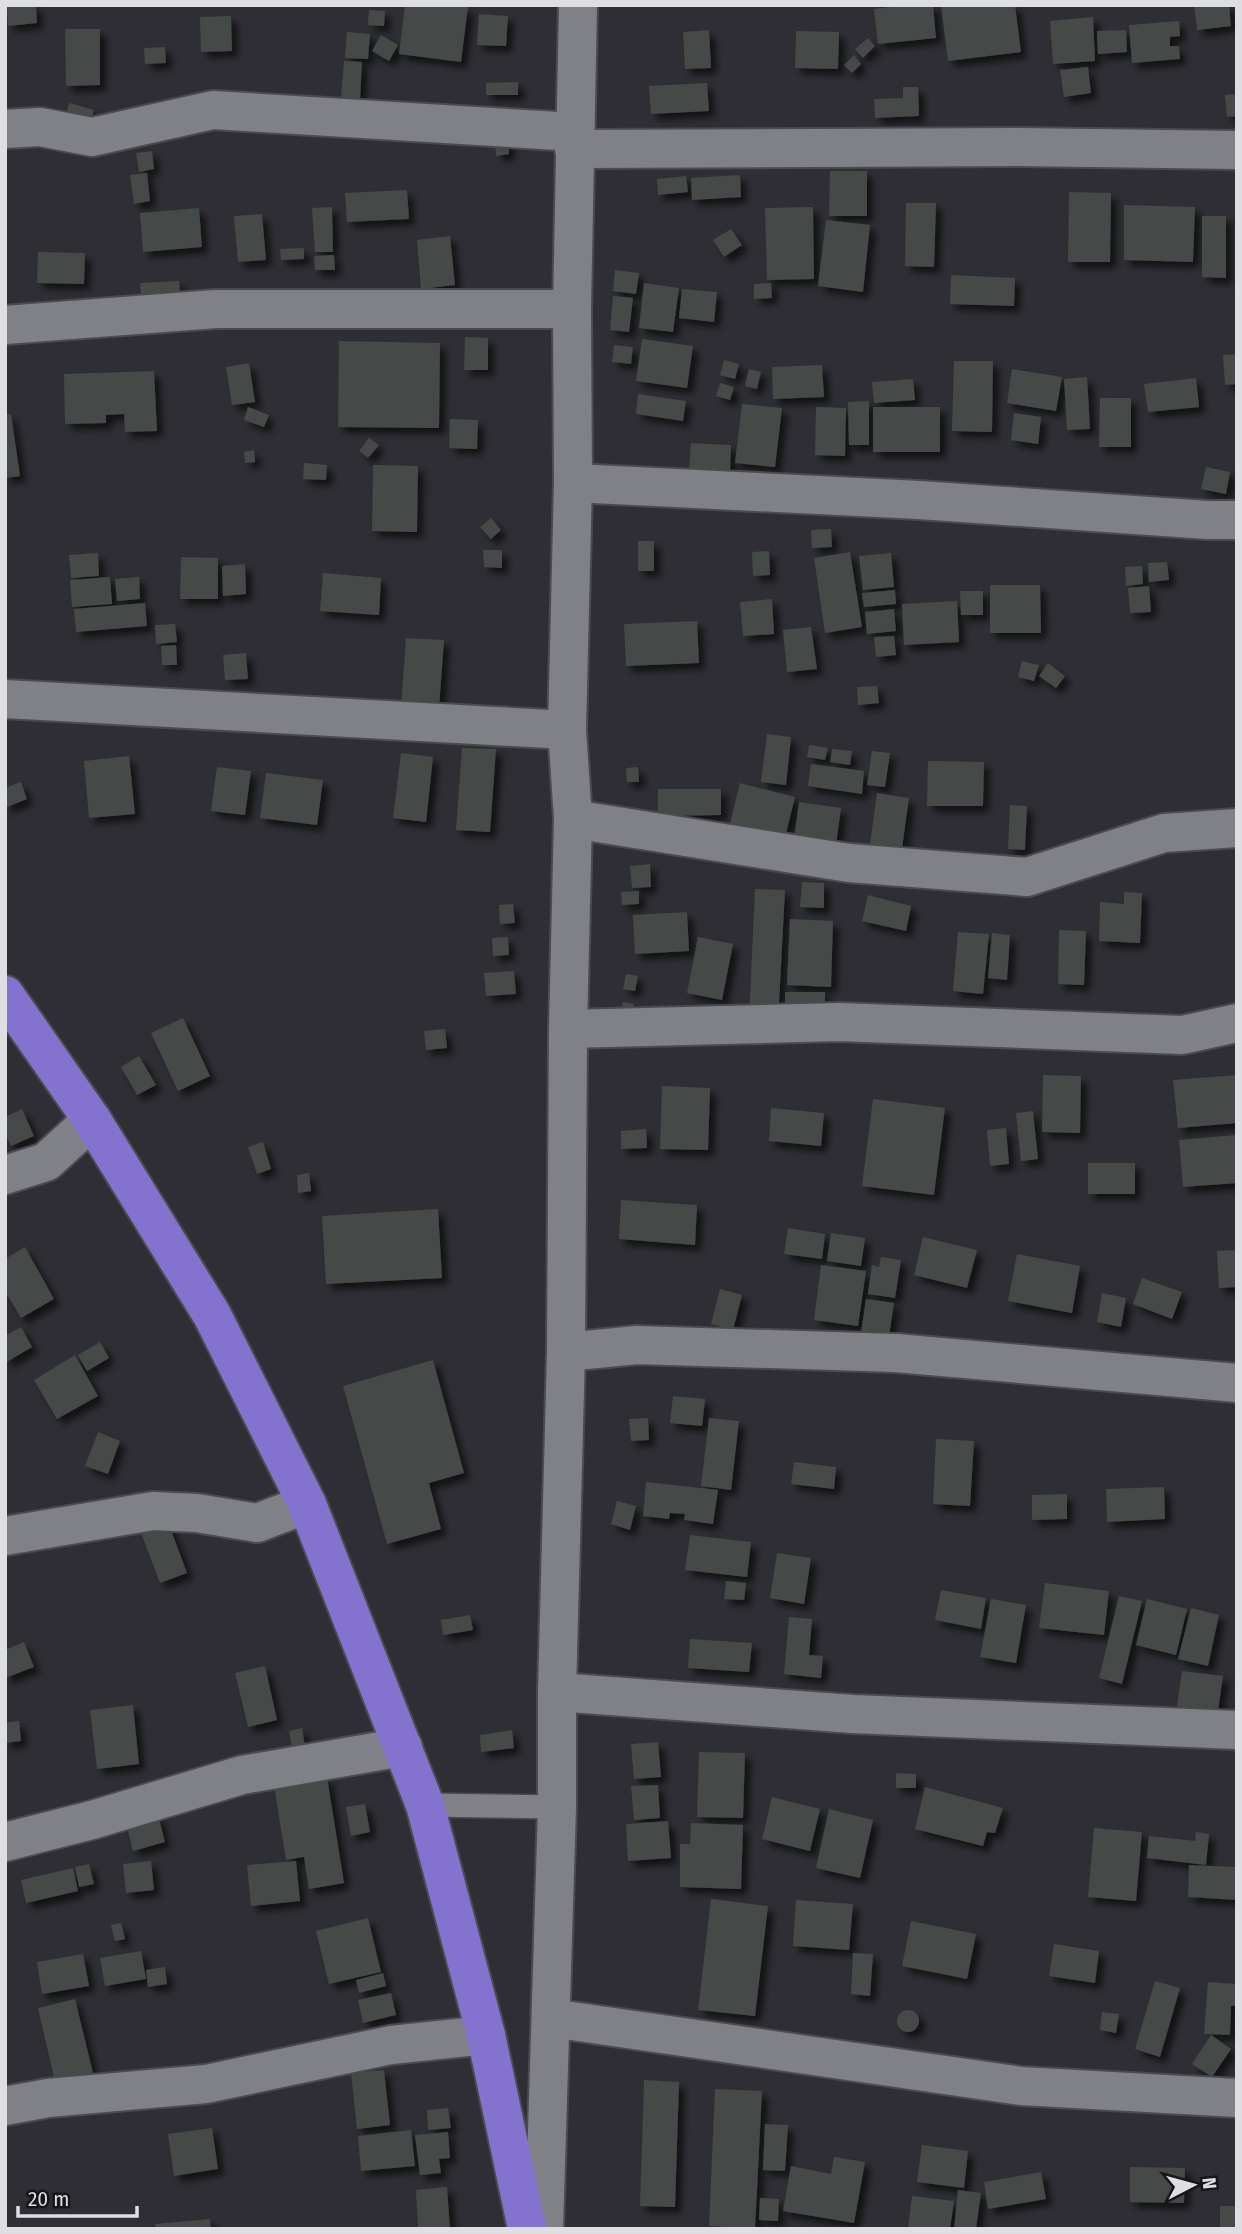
<svg xmlns="http://www.w3.org/2000/svg" width="1242" height="2234" viewBox="0 0 1242 2234" font-family="'Fira Sans Condensed',sans-serif">
<defs>
<filter id="shadow"><feDropShadow dx="6" dy="6" stdDeviation="3.5" flood-color="#0009"/></filter>
</defs>
<rect width="100%" height="100%" fill="#2e2e34"/>
<path fill="#444a46" filter="url(#shadow)" d="M7,5H36L37,23L8,26Z
M405,5L468,7L461,62L399,54Z
M906,5H933L936,38L878,44L874,9Z
M941,5H1015L1021,52L948,61Z
M1194,5H1229L1231,26L1197,30Z
M369,10L385,11L384,26L368,25Z
M479,14L508,16L506,46L477,45Z
M231,16L232,51L201,52L200,17Z
M1093,17L1095,61L1053,64L1050,21Z
M1179,21L1180,36L1170,37V46H1179L1180,59L1132,63L1129,25Z
M65,29H100V85L66,86Z
M709,30L711,68L685,69L683,32Z
M1126,30L1127,52L1098,54L1097,31Z
M796,31L839,32L838,69L795,68Z
M347,32L370,34L368,59L345,58Z
M381,35L398,45L389,61L372,51Z
M868,38L875,46L863,58L855,49Z
M165,47L166,63L145,64L144,48Z
M854,55L861,64L852,73L844,65Z
M344,61L362,62L360,100L341,98Z
M1088,67L1091,93L1064,97L1060,70Z
M518,82V95H486V83Z
M707,83L709,111L651,114L649,86Z
M903,87H918L919,116L875,118L874,99L903,98Z
M1237,94V116L1227,117L1225,95Z
M69,103L94,110L88,133L63,126Z
M508,135L509,154L496,156L495,136Z
M152,151L154,169L139,172L136,153Z
M830,171H867V216H829Z
M147,173L150,201L134,204L130,175Z
M740,175L741,197L692,200L691,178Z
M686,176L688,192L658,195L657,179Z
M407,190L409,219L347,222L345,193Z
M1069,192L1111,193L1110,262H1068Z
M906,203H936L934,267L905,266Z
M1124,205L1195,207L1193,262L1124,260Z
M332,207L333,252H315L312,208Z
M813,207L814,279L767,280L765,208Z
M199,208L202,247L143,252L140,213Z
M262,214L266,260L238,262L234,216Z
M1202,216H1226V278L1202,277Z
M826,220L870,225L863,292L818,286Z
M731,229L742,245L724,257L713,240Z
M450,236L455,285L421,289L417,240Z
M304,248V259L281,260L280,249Z
M38,252L85,253L84,284L37,283Z
M334,255L335,270H315L314,256Z
M615,270L639,273L636,294L613,291Z
M951,275L1015,278L1014,306L950,304Z
M179,281L181,304L142,308L140,283Z
M644,283L679,288L673,332L639,328Z
M771,283L772,298L754,299V284Z
M682,289L717,292L714,322L679,318Z
M613,296L633,298L629,332L610,330Z
M465,337L488,338V370H464Z
M642,339L693,346L687,388L636,381Z
M339,341L440,343L439,428L338,427Z
M614,345L633,347L631,364L612,362Z
M1237,354V384L1225,385L1223,355Z
M724,360L739,364L735,379L720,375Z
M954,361H993L992,432L952,431Z
M249,363L255,402L232,405L226,367Z
M822,365L824,397L773,399L772,367Z
M749,369L761,372L757,389L745,386Z
M1012,369L1062,377L1056,411L1007,403Z
M154,371L157,431L125,432L124,414L106,415V423L65,424L64,374Z
M1087,377L1090,429L1067,430L1064,379Z
M1196,378L1199,407L1148,412L1144,384Z
M913,379L915,400L874,403L872,382Z
M720,383L734,387L730,400L716,396Z
M638,394L686,401L683,421L636,414Z
M1100,398H1131V447H1099Z
M869,401V445H849L848,402Z
M742,404L782,408L775,467L735,463Z
M248,407L269,415L264,427L244,420Z
M816,407L846,408L845,456L815,455Z
M873,407H940V452H873Z
M1014,413L1041,417L1038,444L1011,440Z
M11,414L20,476L5,478V415Z
M450,419L478,420L477,449L449,448Z
M369,438L379,445L368,458L359,451Z
M691,443L731,445L730,473L689,470Z
M254,450L255,462L245,463L244,452Z
M304,463L327,465L326,480L303,479Z
M373,465L418,466L417,532L372,531Z
M1206,467L1230,472L1226,494L1201,489Z
M491,518L501,530L491,539L480,527Z
M831,529L832,547L812,548L811,530Z
M638,541H654V571H638Z
M483,550H502V568L484,567Z
M769,551L770,575L753,576L752,552Z
M850,552L862,627L825,633L814,558Z
M98,553L99,576L71,578L69,555Z
M891,553L894,587L863,590L859,556Z
M181,557L218,558V599H180Z
M1167,562L1169,580L1149,582L1148,563Z
M245,564L246,594L223,596L222,566Z
M1142,566L1143,584L1126,586L1125,567Z
M323,573L381,578L379,615L320,611Z
M110,577L112,604L72,607L70,580Z
M139,577L140,599L117,601L115,579Z
M990,585H1040L1041,633H990Z
M1149,586L1151,612L1130,613L1128,588Z
M895,590L896,604L864,607L862,593Z
M960,591H983V615H961Z
M772,599L774,634L743,636L740,602Z
M957,601L959,642L904,645L902,604Z
M145,603L147,626L76,632L74,609Z
M894,609L896,631L867,634L865,612Z
M697,621L699,663L626,666L624,624Z
M175,624L177,642L156,644L155,625Z
M811,627L817,669L787,672L783,630Z
M894,636L896,655L876,657L874,637Z
M406,638L444,640L439,708L401,707Z
M176,645L177,665H162L161,646Z
M246,653L248,679L225,680L223,655Z
M1022,661L1039,665L1034,681L1018,677Z
M1048,663L1065,676L1056,688L1039,676Z
M877,686L879,703L858,705L857,687Z
M767,734L791,737L786,785L761,782Z
M809,745L828,748L825,760L807,757Z
M462,748L496,749L490,832L456,830Z
M832,749L852,751L850,765L830,762Z
M872,751L890,753L885,787L867,785Z
M401,753L433,757L426,822L393,818Z
M129,756L135,814L89,818L84,761Z
M928,761L984,762L983,806H927Z
M811,764L864,771L862,794L808,786Z
M217,767L251,771L245,815L211,811Z
M638,767L639,782H627L626,768Z
M266,773L323,780L317,825L260,818Z
M21,782L27,799L5,808V788Z
M740,783L795,797L785,838L730,824Z
M658,789H721V815L658,816Z
M877,793L909,798L902,848L870,844Z
M799,802L841,808L836,845L794,840Z
M1010,805L1027,806L1025,850L1008,849Z
M650,864L651,887L632,888L630,866Z
M802,882L824,883V908L800,907Z
M755,889L785,890L778,1022L749,1020Z
M639,891V904L622,905L621,892Z
M1124,892L1142,893L1140,943L1099,941L1100,902L1124,904Z
M868,895L911,906L906,931L862,921Z
M513,904L515,923L500,924L499,905Z
M687,912L689,951L635,954L633,915Z
M790,919L833,921L831,987L787,985Z
M1059,930L1086,931L1084,985L1058,984Z
M958,932L989,934L983,994L953,991Z
M992,933L1010,935L1007,980L988,978Z
M508,937L509,955L493,956L492,938Z
M698,937L733,944L722,1000L687,993Z
M514,971L516,994L486,996L484,973Z
M626,974L638,976L635,991L623,989Z
M785,992H825V1010L785,1009Z
M623,1002L634,1004L631,1017L620,1015Z
M183,1018L210,1076L178,1091L151,1033Z
M445,1029L447,1048L426,1050L424,1031Z
M139,1056L156,1085L137,1095L121,1067Z
M1043,1075L1081,1076L1080,1133L1042,1132Z
M1237,1075V1123L1178,1128L1173,1080Z
M662,1086L710,1088L708,1150L660,1149Z
M873,1099L945,1108L934,1195L862,1186Z
M771,1108L824,1113L821,1146L769,1141Z
M22,1109L34,1136L11,1146L5,1133V1117Z
M1033,1111L1038,1159L1021,1161L1016,1113Z
M1006,1128L1009,1164L990,1166L987,1130Z
M646,1129L647,1148L621,1149V1131Z
M1237,1135V1183L1183,1187L1179,1140Z
M263,1142L271,1169L257,1174L248,1147Z
M1088,1163H1135V1194H1088Z
M309,1173L311,1191L298,1193L297,1175Z
M621,1200L697,1205L695,1245L619,1239Z
M438,1209L442,1278L326,1284L322,1216Z
M788,1228L825,1234L822,1259L784,1254Z
M831,1233L865,1238L861,1266L827,1261Z
M923,1237L977,1250L967,1288L914,1275Z
M25,1247L54,1299L21,1318L5,1291V1259Z
M1237,1250V1287L1219,1288L1217,1251Z
M1017,1254L1080,1266L1072,1313L1008,1301Z
M881,1257L901,1260L895,1298L868,1294L872,1265L879,1267Z
M821,1265L866,1271L858,1326L814,1320Z
M1142,1278L1182,1292L1172,1319L1133,1304Z
M720,1289L742,1295L733,1330L711,1324Z
M1102,1293L1126,1298L1121,1327L1097,1322Z
M866,1299L894,1303L889,1336L861,1333Z
M21,1327L32,1347L5,1363V1336Z
M100,1342L109,1358L87,1371L78,1355Z
M75,1355L98,1396L57,1419L34,1380Z
M433,1360L464,1473L429,1483L441,1529L387,1544L343,1386Z
M673,1396L705,1399L702,1426L670,1423Z
M648,1418L649,1440L631,1441L629,1419Z
M709,1418L739,1421L731,1490L701,1486Z
M98,1432L120,1441L108,1474L85,1466Z
M936,1439L974,1441L970,1506L933,1504Z
M794,1462L836,1467L834,1489L791,1484Z
M646,1482L718,1490L713,1524L684,1520L685,1514L670,1513L669,1519L643,1516Z
M1164,1487L1165,1519L1107,1522L1106,1489Z
M1067,1494V1519L1032,1520V1495Z
M617,1501L636,1506L630,1530L611,1524Z
M165,1514L187,1573L160,1583L138,1525Z
M690,1535L751,1542L747,1577L685,1570Z
M777,1553L811,1558L804,1604L770,1598Z
M726,1581L746,1583L744,1600L724,1599Z
M1045,1583L1109,1591L1104,1635L1039,1628Z
M941,1590L986,1598L981,1629L935,1620Z
M1119,1596L1142,1601L1122,1684L1099,1678Z
M991,1599L1026,1605L1016,1663L980,1657Z
M1147,1599L1187,1609L1176,1655L1136,1645Z
M1191,1608L1219,1615L1208,1666L1178,1659Z
M470,1615L473,1630L443,1635L441,1620Z
M789,1617L812,1619L809,1655L823,1656L821,1678L784,1674Z
M690,1639L752,1643L749,1672L688,1668Z
M24,1642L34,1667L5,1678V1650Z
M265,1666L277,1720L248,1727L235,1673Z
M1182,1671L1223,1676L1218,1711L1177,1706Z
M133,1705L139,1764L97,1769L90,1710Z
M19,1721L21,1741L5,1743V1723Z
M302,1728L305,1746L292,1748L289,1731Z
M512,1730L514,1748L481,1752L480,1735Z
M658,1742L661,1777L634,1779L631,1744Z
M699,1752L745,1753L743,1818L697,1817Z
M896,1773L916,1774V1788H896Z
M327,1777L344,1883L309,1889L304,1857L286,1860L274,1786Z
M658,1785L660,1818L634,1820L631,1786Z
M925,1787L1003,1808L995,1833L987,1832L983,1846L915,1829Z
M772,1797L820,1809L810,1851L762,1839Z
M365,1804L370,1832L351,1836L346,1807Z
M829,1809L873,1820L860,1878L816,1868Z
M158,1815L165,1842L133,1851L126,1823Z
M668,1821L671,1858L628,1861L626,1824Z
M691,1823L743,1825L741,1889L680,1887V1844H690Z
M1094,1828L1142,1832L1136,1901L1088,1897Z
M1196,1832L1209,1834L1206,1865L1147,1858L1149,1836L1195,1841Z
M151,1861L154,1890L126,1893L123,1864Z
M296,1861L300,1901L251,1906L247,1865Z
M89,1864L94,1884L79,1887L75,1867Z
M1189,1865L1237,1867V1900L1188,1897Z
M73,1868L78,1891L26,1903L21,1880Z
M711,1899L768,1906L755,2016L698,2010Z
M796,1900L853,1904L849,1950L793,1946Z
M368,1918L381,1972L329,1984L316,1931Z
M911,1921L976,1934L967,1979L902,1966Z
M121,1923L125,1939L115,1941L111,1925Z
M1054,1944L1099,1951L1095,1983L1049,1976Z
M141,1951L146,1979L105,1986L100,1958Z
M853,1953L873,1954L870,1996L851,1994Z
M83,1954L89,1986L42,1994L37,1962Z
M165,1967L167,1984L148,1987L146,1970Z
M383,1973L386,1986L359,1993L356,1980Z
M1155,1981L1180,1988L1160,2057L1135,2049Z
M1208,1982L1237,1984V2006H1231L1230,2035L1204,2034Z
M391,1993L396,2015L363,2023L358,2000Z
M75,1999L94,2077L56,2086L38,2008Z
M897 2021a11 11 0 1 1 22 0a11 11 0 1 1-22 0Z
M1102,2012L1119,2014L1116,2033L1100,2030Z
M1211,2035L1231,2049L1212,2077L1192,2064Z
M384,2070L390,2125L357,2129L351,2073Z
M644,2080L679,2082L675,2207L640,2206Z
M715,2089L762,2091L755,2229L709,2226Z
M448,2108L451,2128L428,2130L427,2110Z
M765,2124L788,2125L785,2171L763,2170Z
M212,2128L218,2169L174,2176L168,2134Z
M411,2130L415,2166L361,2171L358,2136Z
M448,2132L450,2158L439,2159L441,2173L420,2175L415,2135Z
M922,2145L968,2151L964,2188L917,2182Z
M834,2157L865,2162L854,2223L783,2211L791,2166L831,2174Z
M1130,2167L1185,2168L1184,2203L1130,2202Z
M1041,2172L1046,2199L988,2209L984,2182Z
M447,2187L450,2229H418L416,2190Z
M958,2190L981,2193L976,2229H954Z
M912,2196L954,2201L950,2229H908Z
M760,2198L779,2199L778,2221L759,2220Z
M1220,2206H1237V2229H1220Z
M210,2219L211,2229H156L155,2224Z"/>
<g fill="none" stroke-linecap="round" stroke-linejoin="round">
<g stroke="#4a4a4f" stroke-width="26">
<path id="service" d="M425,1805L557,1807"/>
</g>
<g stroke="#4a4a4f" stroke-width="42">
<path id="minor" d="M5,129L40,127L92,137L213,110L575,132
M574,149L1019,147L1237,150
M5,325L216,309H572
M573,483L919,500L1207,520H1237
M5,699L567,730
M573,819L849,863L1027,877L1164,833L1237,828
M568,1029L839,1022L1182,1035L1237,1023
M5,1175L46,1162L92,1120
M566,1352L637,1345L896,1353L1237,1383
M5,1536L153,1511L197,1513L257,1523L307,1504
M557,1692L853,1714L1237,1730
M5,1842L92,1820L242,1775L403,1747
M551,2018L1021,2086L1237,2098
M5,2106L48,2098L206,2084L391,2045L486,2035"/>
</g>
<g stroke="#4a4a4f" stroke-width="42">
<path id="tertiary" d="M544,2229L557,1807V1692L566,1352L568,1029L573,819L567,730L573,483L572,309L578,5"/>
</g>
<g stroke="#4a4a4f" stroke-width="42">
<path id="trunk" d="M5,995L92,1120L212,1315L307,1504L425,1805L486,2035L527,2229"/>
</g>
<use href="#service" stroke="#808087" stroke-width="23"/>
<use href="#minor" stroke="#808087" stroke-width="38"/>
<use href="#tertiary" stroke="#808087" stroke-width="38"/>
<use href="#trunk" stroke="#8373cf" stroke-width="38"/>
</g>
<rect width="1242" height="2234" fill="none" stroke="#dfdee2" stroke-width="14"/>
<g transform="translate(1193 2185) rotate(84)" stroke="#161619" stroke-width="5" paint-order="stroke">
<path d="M0-5L12 26L0 18L-12 26Z" fill="#dfdee2"/>
<text y="-10" font-size="19" font-weight="bold" text-anchor="middle" fill="#dfdee2">N</text>
</g>
<path d="M18 2206v10h119v-10" fill="none" stroke="#dfdee2" stroke-width="3.5"/>
<text x="28" y="2206" font-size="21" fill="#dfdee2" stroke="#161619" stroke-width="5" paint-order="stroke">20 m</text>
</svg>
